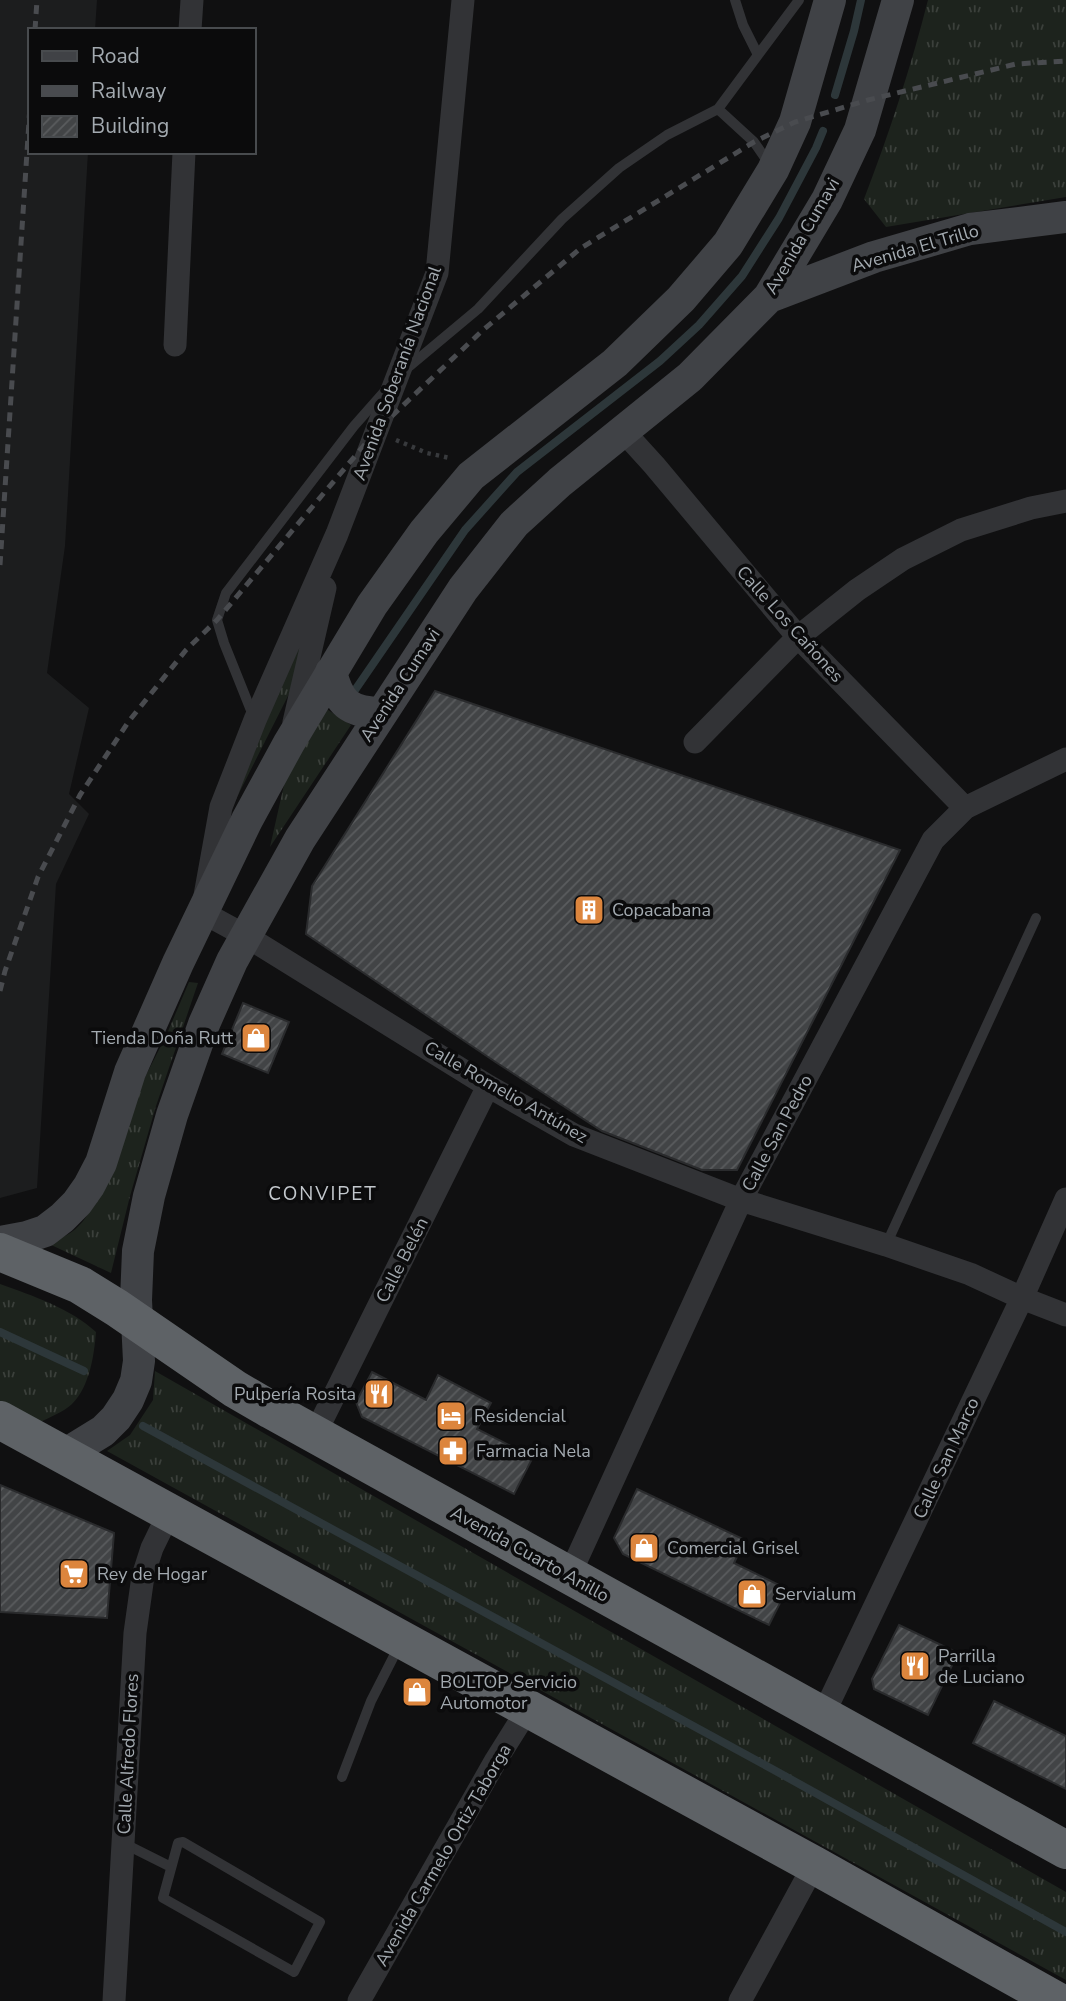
<svg xmlns="http://www.w3.org/2000/svg" width="1066" height="2001" viewBox="0 0 1066 2001" font-family="'Nunito Sans',sans-serif">
<defs>
<pattern id="grass-tufts" width="24" height="20" patternUnits="userSpaceOnUse" patternTransform="scale(1.75)"><rect width="24" height="20" fill="#1d231d"/><path d="M3 7l-1-3M5 7V3M7 7l1-3M15 17l-1-3M17 17v-4M19 17l1-3" fill="none" stroke="#3b403b"/></pattern>
<pattern id="building-hatch" width="6" height="6" patternUnits="userSpaceOnUse" patternTransform="scale(1.75)"><rect width="6" height="6" fill="#424446"/><path d="M-1 1l2-2M0 6l6-6M5 7l2-2" fill="none" stroke="#5a5c5e"/></pattern>
</defs>
<rect width="100%" height="100%" fill="#101011"/>
<path fill="#1c1d1e" d="M0,0H97L95,30H30V152H88L65,546L47,673L89,708L69,794L89,814L56,884L37,1188L0,1198Z"/>
<path fill="url(#grass-tufts)" d="M928,0H1066V197L886,227L864,199C889,134 911,67 928,0Z
M309,612L294,684L232,807Z
M322,706L351,725L270,847L288,767Z
M189,982L198,983L156,1106L130,1196L111,1273L47,1243C73,1235 81,1227 94,1204L143,1081L166,1036Z
M0,1284C33,1296 70,1308 96,1332C94,1355 90,1386 72,1404C64,1412 49,1417 39,1423L0,1406Z
M155,1371L1066,1892V1980L107,1451L130,1435L153,1400Z"/>
<g fill="none" stroke-linecap="round" stroke-linejoin="round">
<path stroke="#2d373a" stroke-width="8" d="M835,95L854,31L861,0
M353,693L465,530L517,472L660,361L699,325L742,276L779,218L816,148L823,131
M0,1332L84,1371
M143,1426L774,1770L1066,1932"/>
</g>
<path fill="url(#building-hatch)" stroke="#2a2b2d" stroke-width="2" d="M435,691L900,850L737,1170H702L602,1131L497,1063L306,934L312,886Z
M243,1003L289,1022L268,1073L222,1054Z
M372,1372L426,1400L438,1375L491,1403L477,1429L533,1457L514,1494L362,1417L356,1402Z
M0,1485L114,1533L107,1618L0,1612Z
M637,1489L745,1540L734,1563L787,1589L769,1625L623,1554L614,1538Z
M899,1625L958,1653L928,1715L874,1689L872,1679Z
M994,1701L1066,1736V1789L973,1743Z"/>
<g fill="none" stroke-linecap="round" stroke-linejoin="round">
<path stroke="#383a3d" stroke-width="4.5" stroke-dasharray="3.5 5" stroke-linecap="butt" d="M396,440L427,453L450,458"/>
<path stroke="#323336" stroke-width="10" d="M735,0L743,25L758,55L718,109L754,142L770,165
M758,55L799,0
M405,370L478,309L562,219L619,168L667,135L718,109
M254,718L224,643L217,620L226,593L354,426L384,392
M886,1245L1036,918
M342,1777L371,1701L399,1646
M183,1842L320,1922L294,1972L163,1898L178,1843Z
M123,1843L171,1867"/>
<path stroke="#323336" stroke-width="23" d="M463,0L437,273L337,534L255,720L221,807L202,912L246,936L488,1086L574,1135L741,1200L886,1245L970,1274L1022,1298L1066,1315
M190,30L192,0
M175,345L184,152
M624,432L654,465L798,637L965,808
M294,722L325,588
M695,742L798,637L857,590L903,559L961,530L1031,508L1066,501
M315,1434L488,1086
M569,1576L741,1200L933,840L965,808L1066,759
M823,1715L1022,1298L1066,1199
M114,2001L135,1633L143,1576L152,1548L169,1513
M359,2001L496,1760L528,1709
M740,2001L814,1865"/>
<path stroke="#404246" stroke-width="32" d="M769,297L874,257L970,229L1066,217
M331,672C339,704 349,712 381,713
M0,1242L27,1237L45,1231L62,1218L77,1203L89,1186L101,1163L130,1072L178,963L247,820L289,743L372,605L424,532L471,476L615,363L681,299L728,244L773,170L795,122L830,0
M64,1455L103,1431L116,1418L128,1400L136,1381L139,1361L136,1300L138,1251L149,1196L172,1115L204,1024L232,961L300,839L463,589L514,524L560,482L690,377L769,297L827,200L860,130L898,0"/>
<path stroke="#5e6266" stroke-width="38" d="M0,1252L80,1285L117,1308L235,1389L271,1410L1066,1850
M0,1420L814,1865L1057,2001"/>
<path stroke="#494b4f" stroke-width="5" stroke-dasharray="9 7" stroke-linecap="butt" d="M35,30L37,0
M0,565L30,106
M0,991L5,971L38,877L80,795L129,721L186,650L217,620L377,430L483,330L581,248L754,142L795,122L868,100L1016,64L1066,61"/>
</g>
<defs>
<g id="building-square" transform="scale(1.575)"><rect x="-9" y="-9" width="18" height="18" rx="4" fill="#dc853d" stroke="#0b0b0c"/><path d="M-4-6H4V6H1V3H-1V6H-4ZM-2.5-4.3h1.7v1.8h-1.7ZM.8-4.3h1.7v1.8H.8ZM-2.5-1h1.7V.8h-1.7ZM.8-1h1.7V.8H.8Z" fill="#fff"/></g>
<g id="shop-square" transform="scale(1.575)"><rect x="-9" y="-9" width="18" height="18" rx="4" fill="#dc853d" stroke="#0b0b0c"/><path d="M-5-2.5h2.3a2.7 3.5 0 0 1 5.4 0H5L5.5 6h-11ZM-1.5-2.5h3a1.5 2.3 0 0 0-3 0Z" fill="#fff"/></g>
<g id="restaurant-square" transform="scale(1.575)"><rect x="-9" y="-9" width="18" height="18" rx="4" fill="#dc853d" stroke="#0b0b0c"/><path d="M-5-6h1v4h1v-4h1v4h1v-4h1v5L-1.5 .5V6h-2V.5L-5-1ZM5-6V6H3V1.5H1.5Q1.5-4 5-6Z" fill="#fff"/></g>
<g id="hotel-square" transform="scale(1.575)"><rect x="-9" y="-9" width="18" height="18" rx="4" fill="#dc853d" stroke="#0b0b0c"/><path d="M-6-4.5h1.5V1H6V5H4.5V3h-9V5H-6ZM-4 0a1.8 1.8 0 1 1 3.6 0ZM.5 0V-2.5h3Q6-2.5 6 0Z" fill="#fff"/></g>
<g id="pharmacy-square" transform="scale(1.575)"><rect x="-9" y="-9" width="18" height="18" rx="4" fill="#dc853d" stroke="#0b0b0c"/><path d="M-2-6h4v4h4v4h-4v4h-4v-4h-4v-4h4Z" fill="#fff"/></g>
<g id="supermarket-square" transform="scale(1.575)"><rect x="-9" y="-9" width="18" height="18" rx="4" fill="#dc853d" stroke="#0b0b0c"/><path d="M-6-5.5h2.5l.6 2H6L4.5 2H-2.5L-4.4-4H-6ZM-1.5 3.2a1.3 1.3 0 1 0 .1 0ZM3 3.2a1.3 1.3 0 1 0 .1 0Z" fill="#fff"/></g>
</defs>
<g fill-rule="evenodd">
<use href="#building-square" x="589" y="910"/>
<use href="#shop-square" x="256" y="1038"/>
<use href="#restaurant-square" x="379" y="1394"/>
<use href="#hotel-square" x="451" y="1416"/>
<use href="#pharmacy-square" x="453" y="1451"/>
<use href="#shop-square" x="644" y="1548"/>
<use href="#supermarket-square" x="74" y="1574"/>
<use href="#shop-square" x="752" y="1594"/>
<use href="#restaurant-square" x="915" y="1666"/>
<use href="#shop-square" x="417" y="1692"/>
</g>
<g text-anchor="middle" stroke-width="7" stroke-linejoin="round" paint-order="stroke">
<g font-size="18" fill="#a3aab0" stroke="#0b0b0c">
<text transform="translate(802 236) rotate(-60)" y="6">Avenida Cumavi</text>
<text transform="translate(915 248) rotate(-16)" y="6">Avenida El Trillo</text>
<text transform="translate(397 373) rotate(-70)" y="6">Avenida Soberanía Nacional</text>
<text transform="translate(790 624) rotate(48)" y="6">Calle Los Cañones</text>
<text transform="translate(400 685) rotate(-57)" y="6">Avenida Cumavi</text>
<text transform="translate(506 1092) rotate(30)" y="6">Calle Romelio Antúnez</text>
<text transform="translate(777 1133) rotate(-62)" y="6">Calle San Pedro</text>
<text transform="translate(402 1260) rotate(-63)" y="6">Calle Belén</text>
<text transform="translate(946 1458) rotate(-65)" y="6">Calle San Marco</text>
<text transform="translate(530 1554) rotate(29)" y="6">Avenida Cuarto Anillo</text>
<text transform="translate(128 1754) rotate(-87)" y="6">Calle Alfredo Flores</text>
<text transform="translate(443 1855) rotate(-60)" y="6">Avenida Carmelo Ortiz Taborga</text>
</g>
<g font-size="18" fill="#a3aab0" stroke="#0b0b0c" text-anchor="start">
<text x="612" y="916">Copacabana</text>
<text x="233" y="1044" text-anchor="end">Tienda Doña Rutt</text>
<text x="356" y="1400" text-anchor="end">Pulpería Rosita</text>
<text x="474" y="1422">Residencial</text>
<text x="476" y="1457">Farmacia Nela</text>
<text x="667" y="1554">Comercial Grisel</text>
<text x="97" y="1580">Rey de Hogar</text>
<text x="775" y="1600">Servialum</text>
<text x="938" y="1662">Parrilla<tspan x="938" dy="21">de Luciano</tspan></text>
<text x="440" y="1688">BOLTOP Servicio<tspan x="440" dy="21">Automotor</tspan></text>
</g>
<g font-size="19" letter-spacing="2" fill="#c3c8cd" stroke="#0b0b0c">
<text x="323" y="1200">CONVIPET</text>
</g>
</g>
<rect x="28" y="28" width="228" height="126" fill="#0b0b0c" stroke="#484b4e" stroke-width="2"/>
<rect x="42" y="51" width="35" height="10" fill="#404246" stroke="#484b4e" stroke-width="2"/>
<text x="91" y="63" font-size="21" fill="#a3aab0">Road</text>
<rect x="42" y="86" width="35" height="10" fill="#494b4f" stroke="#484b4e" stroke-width="2"/>
<text x="91" y="98" font-size="21" fill="#a3aab0">Railway</text>
<rect x="42" y="116" width="35" height="21" fill="url(#building-hatch)" stroke="#484b4e" stroke-width="2"/>
<text x="91" y="133" font-size="21" fill="#a3aab0">Building</text>
</svg>
